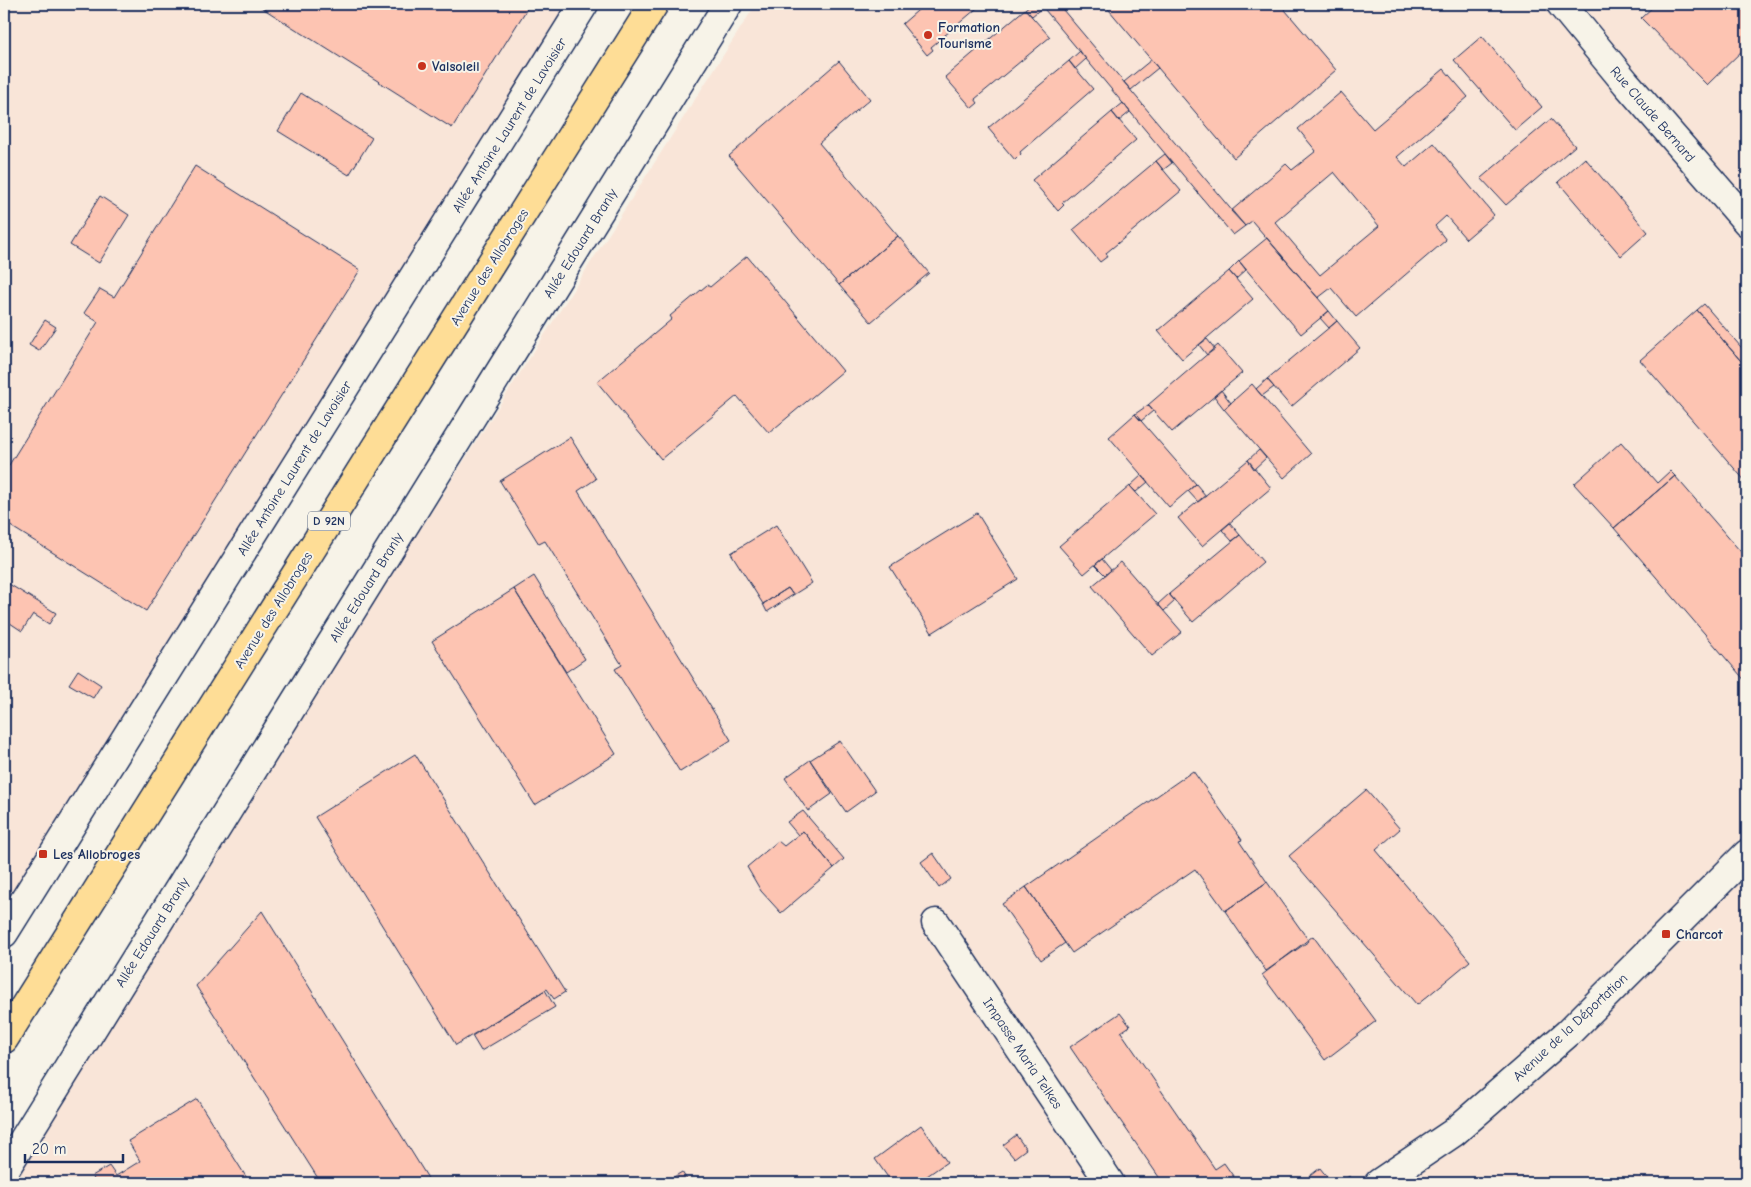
<svg xmlns="http://www.w3.org/2000/svg" width="1751" height="1187" viewBox="0 0 1751 1187" font-family="'Comic Neue',sans-serif">
<rect width="100%" height="100%" fill="#f7f3e8"/>
<filter id="ink" filterUnits="userSpaceOnUse"><feTurbulence type="fractalNoise" baseFrequency=".02" numOctaves="2"/><feDisplacementMap in="SourceGraphic" scale="10" xChannelSelector="R" yChannelSelector="G"/><feConvolveMatrix kernelMatrix="1 2 1 2 8 2 1 2 1" color-interpolation-filters="sRGB"/></filter>
<g filter="url(#ink)">
<path fill="#f9e5d8" d="M4,4H569L4,912Z
M756,4H1747V1183H4V1180Z"/>
<path fill="#fdc4b2" stroke="#1b2f5e" fill-rule="evenodd" d="M256,4H530L452,128Z
M925,4H982L931,47L933,50L927,55L902,24Z
M1031,4H1040L1043,7L1032,16L1025,9Z
M1040,4H1058L1245,226L1233,235Z
M1104,4H1280L1336,70L1234,158Z
M1656,4H1747V46L1707,85L1641,18Z
M1025,9L1050,37L975,99L978,103L972,108L945,77Z
M1482,36L1542,107L1515,130L1454,60Z
M1080,51L1086,59L1075,69L1069,61Z
M1151,60L1158,68L1131,90L1124,82Z
M839,61L870,99L819,143L898,236L839,285L729,156Z
M1069,61L1093,89L1020,152L1021,154L1015,160L988,128Z
M1444,69L1468,97L1397,157L1406,167L1434,143L1494,215L1466,239L1446,216L1435,226L1446,240L1356,317L1331,288L1318,298L1252,221L1245,226L1231,211L1286,164L1292,170L1316,151L1298,129L1341,92L1373,129ZM1334,172L1379,226L1320,275L1275,222Z
M301,93L372,138L349,175L278,131Z
M1123,103L1130,112L1119,121L1112,112Z
M1112,112L1136,140L1062,203L1064,205L1058,211L1032,180Z
M1551,119L1575,146L1506,205L1481,178Z
M1165,154L1172,163L1163,170L1156,161Z
M1585,158L1648,232L1621,256L1558,182Z
M1156,161L1181,191L1106,253L1108,256L1100,262L1073,230Z
M195,166L360,270L146,611L4,522V473L98,322L84,313L100,289L114,297Z
M100,196L129,215L99,263L70,245Z
M898,236L929,273L871,322L839,285Z
M1267,238L1329,311L1301,334L1239,261Z
M747,256L843,371L769,433L737,396L661,459L597,382L672,319L670,316L707,285L710,287Z
M1239,261L1246,270L1236,279L1229,271Z
M1229,271L1253,299L1182,359L1158,331Z
M1704,304L1747,354V368L1697,310Z
M1697,310L1747,368V483L1640,360Z
M1329,311L1337,321L1329,328L1320,318Z
M45,320L56,327L39,351L29,345Z
M1337,321L1360,348L1291,407L1267,379Z
M1207,339L1215,349L1207,355L1199,345Z
M1218,345L1242,373L1172,432L1148,405Z
M1267,379L1274,387L1262,396L1256,389Z
M1252,384L1311,454L1284,478L1224,409Z
M1221,390L1231,403L1224,409L1214,396Z
M1148,405L1153,411L1141,421L1135,414Z
M1135,414L1196,484L1169,507L1109,437Z
M570,437L596,479L578,491L731,740L680,772L615,669L622,665L545,541L539,544L500,481Z
M1621,442L1657,483L1670,471L1675,476L1614,528L1574,484Z
M1259,450L1266,458L1254,469L1248,460Z
M1248,460L1271,488L1202,546L1178,518Z
M1142,475L1148,482L1136,492L1130,486Z
M1675,476L1747,559V683L1614,528Z
M1196,484L1206,496L1198,502L1188,491Z
M1130,486L1155,514L1084,574L1059,546Z
M977,513L1018,579L932,633L890,567Z
M1230,523L1240,535L1232,541L1222,530Z
M776,525L812,583L793,595L788,588L763,604L731,553Z
M1240,535L1263,562L1193,622L1169,594Z
M1102,559L1111,570L1105,575L1095,565Z
M1121,562L1182,632L1152,656L1092,586Z
M534,576L585,659L566,672L514,589Z
M4,581L56,613L49,624L33,614L22,631L4,619Z
M788,588L793,595L767,612L763,604Z
M514,589L616,754L535,805L432,641Z
M1169,594L1175,601L1164,611L1158,604Z
M78,670L101,685L93,698L69,684Z
M840,741L875,791L846,812L810,760Z
M415,754L565,992L554,999L547,989L456,1045L315,817Z
M810,760L832,794L808,811L785,778Z
M1193,771L1242,840L1239,841L1267,882L1225,911L1195,869L1072,953L1026,887Z
M1366,790L1400,829L1376,850L1470,961L1417,1005L1289,856Z
M803,811L844,859L834,868L803,831L798,835L787,822Z
M803,831L834,868L781,913L761,891L747,867L778,841L784,846Z
M933,853L951,879L939,888L921,862Z
M1267,882L1309,941L1266,971L1225,911Z
M1026,887L1065,943L1041,960L1002,904Z
M262,911L431,1183H321L196,986Z
M1313,936L1376,1021L1325,1060L1262,975Z
M545,990L555,1007L481,1051L472,1036Z
M1120,1013L1130,1026L1121,1032L1215,1169L1224,1163L1238,1183H1163L1070,1047Z
M197,1099L250,1183H96L92,1176L109,1166L116,1176L140,1161L128,1141Z
M921,1125L947,1162L917,1183H892L875,1159Z
M1016,1135L1026,1149L1014,1158L1003,1145Z
M1320,1168L1331,1182L1309,1183L1306,1179Z
M682,1172L689,1183H664Z"/>
<g fill="none" stroke-linecap="round" stroke-linejoin="round">
<g stroke="#1b2f5e" stroke-width="31">
<path id="minor" d="M1561,4L1626,83L1747,222
M936,923L1110,1183
M4,933L584,4
M4,1171L728,4
M1379,1183L1453,1133L1568,1033L1747,854"/>
</g>
<g stroke="#1b2f5e" stroke-width="31">
<path id="primary" d="M4,1039L654,4"/>
</g>
<path stroke="#1b2f5e" stroke-width="3" stroke-dasharray="4 4" stroke-linecap="butt" d="M1340,1183L1350,1177"/>
<use href="#minor" stroke="#f7f3e8" stroke-width="28"/>
<use href="#primary" stroke="#fedd96" stroke-width="28"/>
</g>
</g>
<g fill="#c8321e" stroke="#f7f3e8" stroke-width="2">
<circle cx="928" cy="35" r="5"/>
<circle cx="422" cy="66" r="5"/>
<rect x="38" y="849" width="10" height="10" rx="2.5"/>
<rect x="1661" y="929" width="10" height="10" rx="2.5"/>
</g>
<g text-anchor="middle" stroke-width="4" stroke-linejoin="round" paint-order="stroke">
<rect fill="#f7f3e8" stroke="#5d6a87" stroke-width="1" x="308" y="511.5" width="42" height="19" rx="4"/>
<g font-size="12" font-weight="bold" fill="#1b2f5e">
<text x="329" y="525">D 92N</text>
</g>
<g font-size="14" font-weight="bold" fill="#1b2f5e" stroke="#f7f3e8" text-anchor="start">
<text x="938" y="32">Formation<tspan x="938" dy="16">Tourisme</tspan></text>
<text x="432" y="71">Valsoleil</text>
<text x="53" y="859">Les Allobroges</text>
<text x="1676" y="939">Charcot</text>
</g>
<g font-size="14" fill="#1b2f5e" stroke="#f7f3e8">
<text transform="translate(1653 114) rotate(49)" y="5">Rue Claude Bernard</text>
<text transform="translate(509 125) rotate(-58)" y="5">Allée Antoine Laurent de Lavoisier</text>
<text transform="translate(580 243) rotate(-58)" y="5">Allée Edouard Branly</text>
<text transform="translate(489 267) rotate(-58)" y="5">Avenue des Allobroges</text>
<text transform="translate(294 468) rotate(-58)" y="5">Allée Antoine Laurent de Lavoisier</text>
<text transform="translate(366 587) rotate(-58)" y="5">Allée Edouard Branly</text>
<text transform="translate(273 610) rotate(-58)" y="5">Avenue des Allobroges</text>
<text transform="translate(152 932) rotate(-58)" y="5">Allée Edouard Branly</text>
<text transform="translate(1570 1027) rotate(-43)" y="5">Avenue de la Déportation</text>
<text transform="translate(1023 1053) rotate(56)" y="5">Impasse Maria Telkes</text>
</g>
</g>
<rect width="1751" height="1187" fill="none" stroke="#f7f3e8" stroke-width="20"/>
<rect x="10" y="10" width="1731" height="1167" fill="none" stroke="#1b2f5e" stroke-width="2" filter="url(#ink)"/>
<path d="M25 1154v8h98v-8" fill="none" stroke="#1b2f5e" stroke-width="2.5"/>
<text x="32" y="1154" font-size="15" fill="#1b2f5e" stroke="#f7f3e8" stroke-width="4" paint-order="stroke">20 m</text>
</svg>
